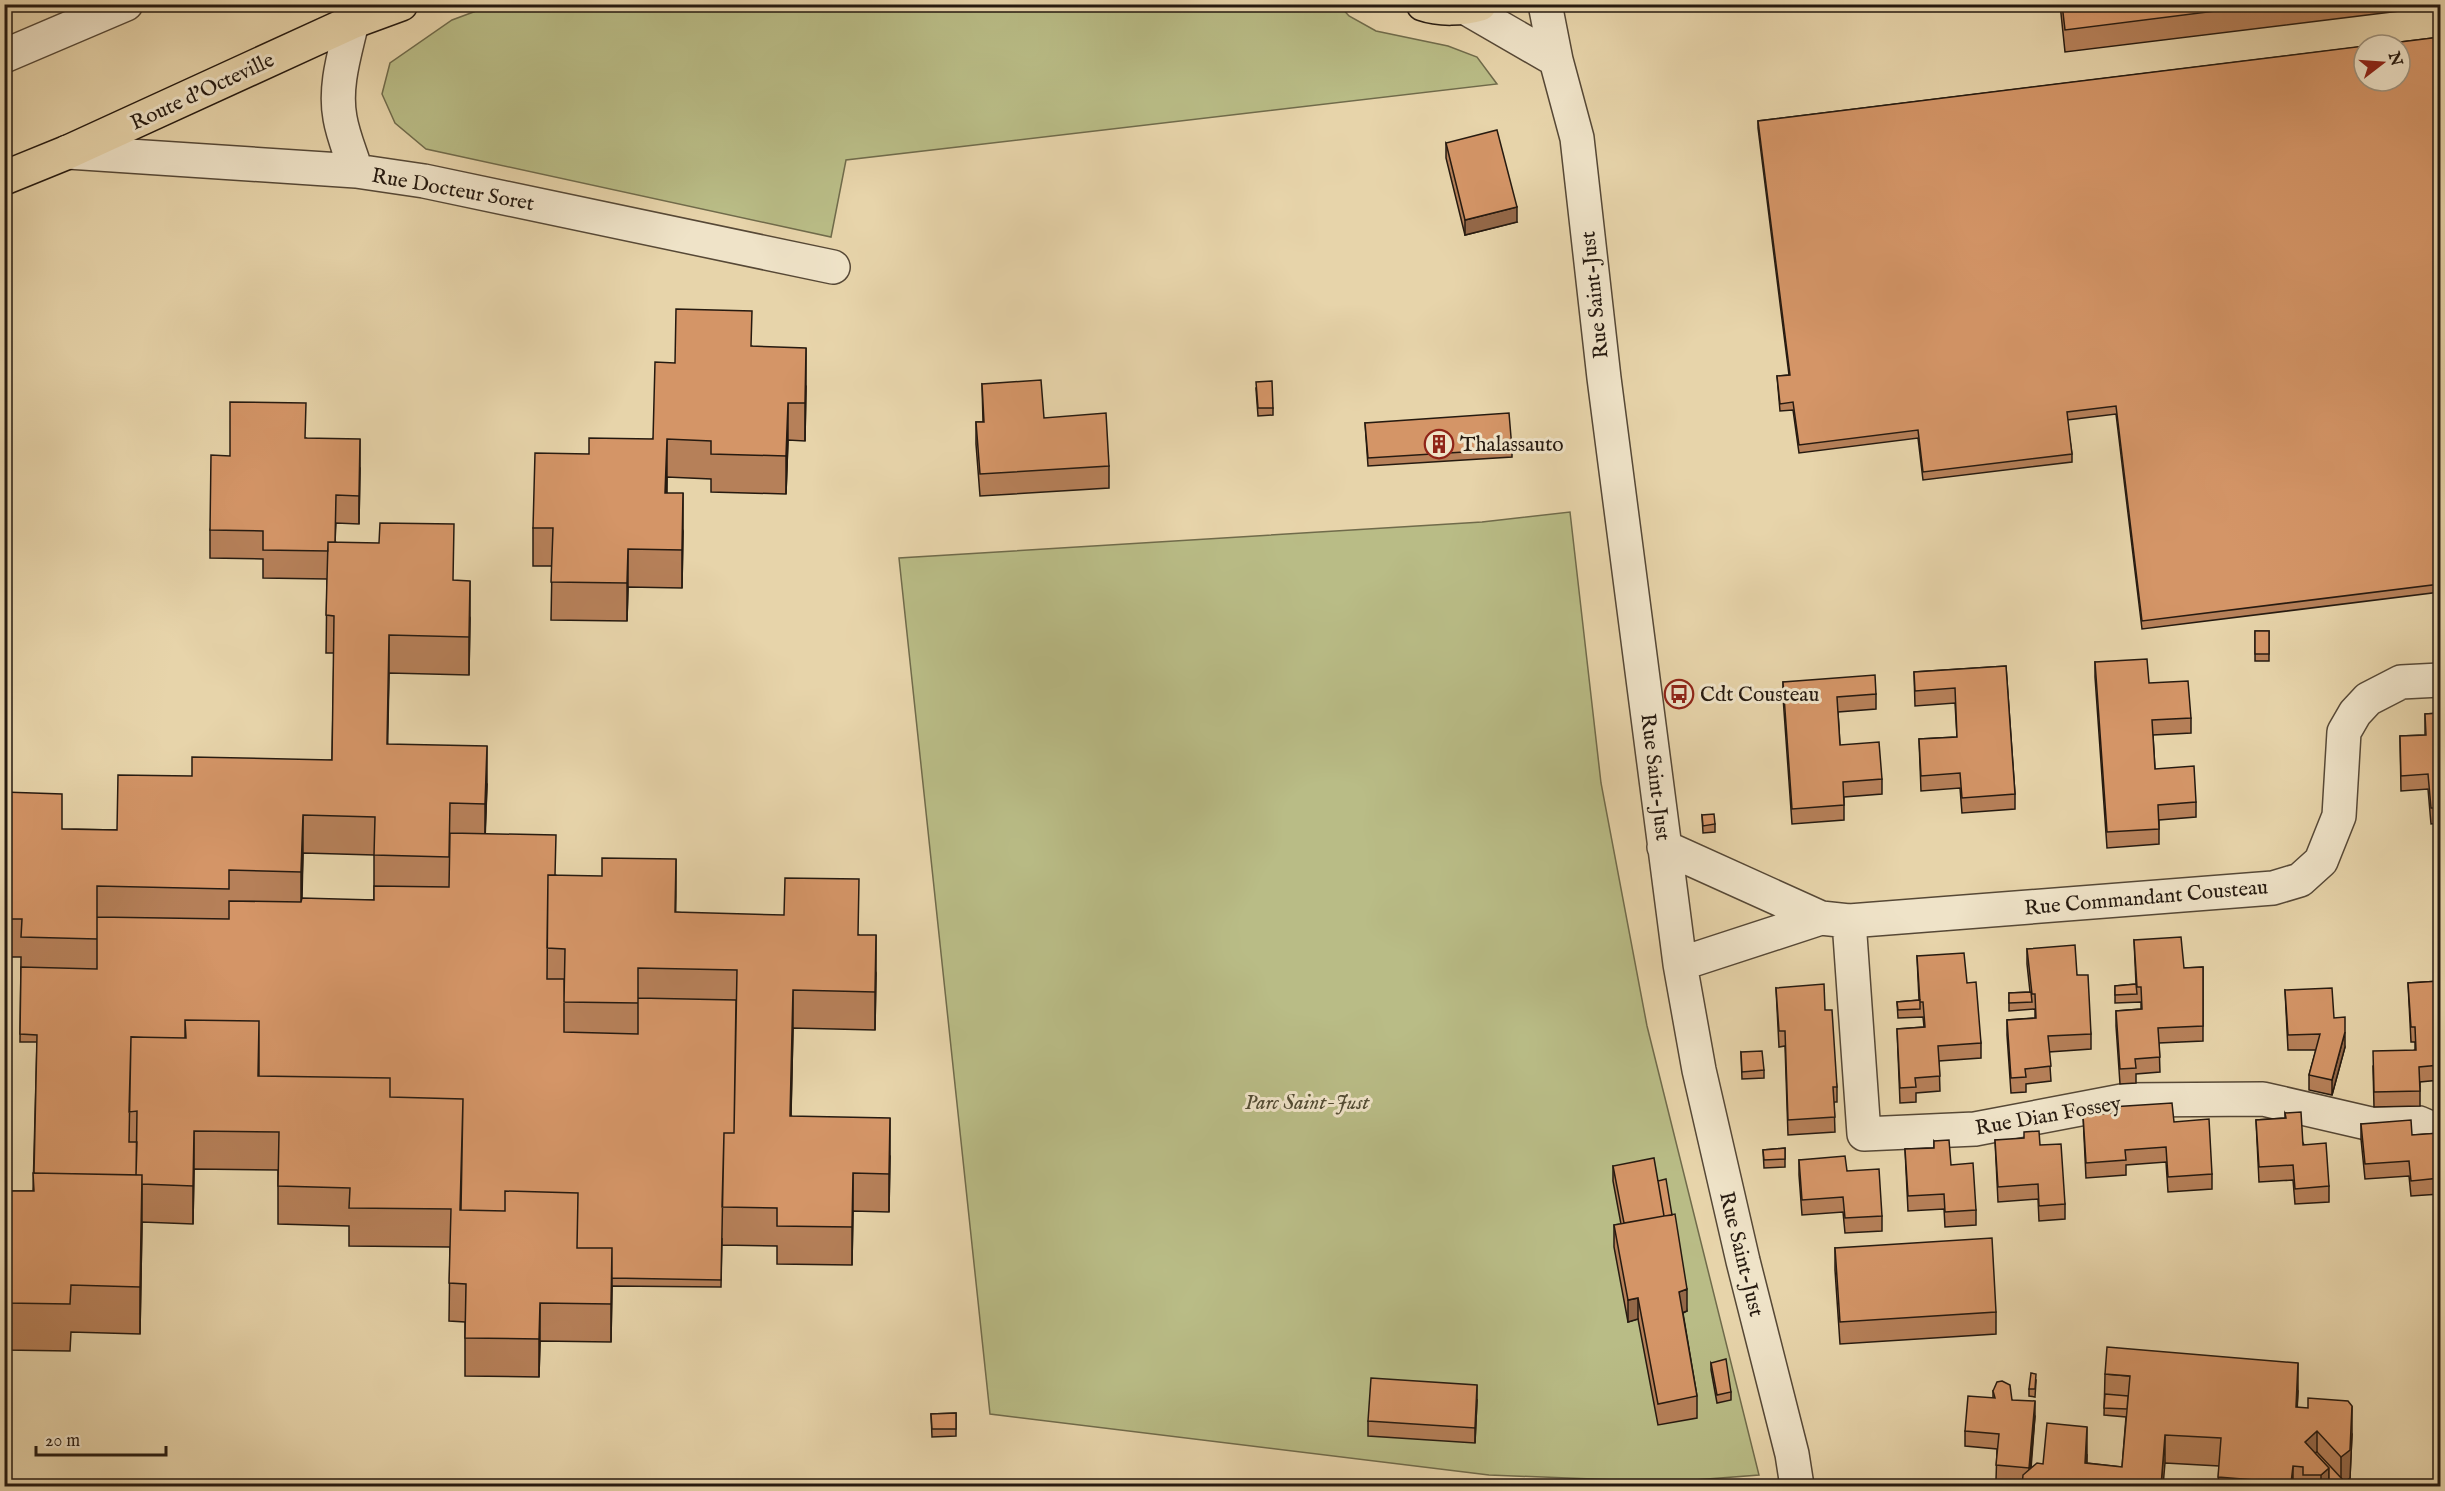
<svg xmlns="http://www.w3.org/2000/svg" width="2445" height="1491" viewBox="0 0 2445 1491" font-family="'IM FELL English',serif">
<rect width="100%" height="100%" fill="#e7d4aa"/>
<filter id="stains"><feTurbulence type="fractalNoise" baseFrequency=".00333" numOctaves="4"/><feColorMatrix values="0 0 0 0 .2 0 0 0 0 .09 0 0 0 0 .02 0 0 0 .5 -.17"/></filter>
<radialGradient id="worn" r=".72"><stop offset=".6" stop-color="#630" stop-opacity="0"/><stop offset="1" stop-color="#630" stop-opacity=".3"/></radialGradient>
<path fill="#b9bc86" stroke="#706b4b" stroke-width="1.5" d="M495,4L1339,5L1349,16L1376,31L1448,46L1477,57L1497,84L846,160L831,237L426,149L395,123L382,94L390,63L452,20Z
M1570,512L1601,783L1647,1026L1759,1475L1668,1482L1489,1475L990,1414L899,558L1482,522Z"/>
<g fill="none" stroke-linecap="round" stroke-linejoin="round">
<g stroke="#564836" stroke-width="36">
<path id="minor" d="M1545,4L1556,60L1577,138L1604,378L1680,964L1699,1070L1743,1261L1792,1454L1797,1486
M1466,8L1556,60
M352,22C345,53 334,86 340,118C343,136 351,154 356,171
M4,56L126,4
M68,152L356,171L424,181L833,267
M1664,847L1821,918L1849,921L2273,888L2300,880L2321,861L2339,816L2344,732L2355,713L2368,699L2401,682L2440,680
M1849,921L1864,1134L1975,1129L2127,1100L2263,1099L2371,1124L2419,1123L2440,1132
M1680,964L1821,918"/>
</g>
<g stroke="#261a10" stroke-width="36">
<path id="major" d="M1423,4C1440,10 1462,9 1480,4
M4,178L68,152L352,22L401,4"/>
</g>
<use href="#minor" stroke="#efe3c8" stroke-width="33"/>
<use href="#major" stroke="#e7d4aa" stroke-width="33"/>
</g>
<path fill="#b68059" stroke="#261a10" stroke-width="1.5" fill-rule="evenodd" d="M2060,4H2440V6L2065,52Z
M2440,37V592L2142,629L2116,414L2067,420L2072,454V462L1923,480L1918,438L1799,453L1793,410L1780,411L1777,376L1789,375L1758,128V121Z
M1446,143L1517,222L1465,235L1446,158Z
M752,346L806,386L805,441L788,440L786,494L711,492V479L667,477V493L683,531L682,588L628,587L627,621L551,620L552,566H533V528L589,454L653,439L675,363Z
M982,384L1044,418L1109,466V488L980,496L976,444V422H983Z
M1256,389L1273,408V415L1258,416Z
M1365,423L1512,449V457L1368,466Z
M306,438L360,468L359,524L336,523L335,542L453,580L470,618L469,675L389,673L387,744L487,784L485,834L555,875L676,912L859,935L876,973L875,1030L793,1028L791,1116L890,1156L889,1212L853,1211L852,1265L777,1264V1246L722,1245V1238L721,1287L612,1286L611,1342L540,1341L539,1377L465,1376V1322L449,1321L450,1247L349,1246V1226L278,1224V1170L194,1169L193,1224L142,1222L140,1334L71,1332L70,1351L4,1350V1191H33L37,1042H20L21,957H4V792L62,829L117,830L192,776L332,760L334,653H326L327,579L263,578V559L210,558V530L230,456ZM303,853L374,855V900H302Z
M2255,631H2269V661H2255Z
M2095,662L2149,683L2191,718V733L2153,735L2155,769L2196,802V817L2159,820V844L2107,848L2095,677Z
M2006,666L2015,794V809L1962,813L1960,788L1921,791L1919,739L1957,737L1955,703L1915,706L1914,672Z
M1783,682L1876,694V709L1838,712L1840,745L1882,779V794L1844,797V820L1792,824L1783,697Z
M2440,713V823L2431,824L2428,789L2401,791L2400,736L2425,735V714Z
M1702,815L1715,824V832L1703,833Z
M2134,940L2184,968L2203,967V1041L2159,1043L2160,1072L2136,1074V1083L2120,1084L2116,1026V1011L2141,1009V1002L2115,1003V986L2136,984Z
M2027,949L2077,975L2091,1034V1049L2049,1052L2051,1081L2026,1084V1092L2011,1093L2007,1035V1020L2035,1018V1009L2009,1011V993L2030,992L2027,964Z
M1917,956L1967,983L1981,1043V1058L1939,1061L1940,1091L1916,1093V1102L1900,1103L1897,1029L1924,1027L1923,1017L1898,1018L1897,1002L1919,1000Z
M2440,981V1080L2420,1082V1106L2374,1107L2373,1066L2415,1050V1042H2411L2408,983Z
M1776,988L1825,1010L1837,1087V1102H1834L1835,1132L1788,1135L1785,1046L1779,1047Z
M2285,990L2334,1018L2345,1047L2332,1095L2309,1090V1075L2316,1050H2288Z
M1741,1052L1764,1070V1078L1742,1079Z
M2111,1107L2174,1122L2212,1174V1189L2168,1192L2166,1162L2126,1165V1175L2086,1178L2083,1115L2111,1113Z
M2285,1113L2329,1186V1202L2295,1204L2293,1180L2259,1182L2256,1120L2285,1118Z
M2361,1124L2412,1135L2440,1133V1194L2411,1196L2409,1176L2365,1179L2361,1139Z
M1995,1140L2040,1145L2065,1204V1219L2039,1221L2038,1199L1998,1202Z
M1934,1141L1951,1165L1976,1210V1225L1945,1227L1944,1209L1908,1211L1905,1149L1934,1148Z
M1785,1148V1167L1764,1168L1763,1150Z
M1799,1160L1847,1171L1882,1216V1231L1845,1233L1843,1212L1802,1215L1799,1175Z
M1613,1166L1658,1181L1687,1311L1683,1313L1697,1396V1418L1658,1425L1638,1319L1628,1322L1614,1247V1225L1621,1224L1613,1181Z
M1835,1248L1996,1312V1334L1840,1344L1835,1270Z
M1711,1363L1731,1392V1400L1717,1403L1711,1370Z
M2105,1374L2298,1391L2297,1407L2352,1434L2350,1478L2343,1483V1486H2218L2219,1466L2165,1463L2022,1483L1996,1480L1997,1449L1965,1446V1431L1993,1398V1391L2012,1400L2035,1416L2031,1469L2043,1464L2087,1455V1463L2122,1467L2126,1417L2104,1415Z
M2036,1381L2035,1397L2029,1396V1389Z
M1477,1400L1475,1443L1368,1436V1421Z
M956,1413V1436L932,1437L931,1414Z"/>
<path fill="#946848" stroke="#261a10" stroke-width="1.5" d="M1517,207V222L1465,235V220Z
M806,348V386L805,441V403Z
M788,403V440L786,494V456Z
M360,439V468L359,524V496Z
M667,439V477L665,531V493Z
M683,493V531L682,588V550Z
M628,549V587L627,621V583Z
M470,581V618L469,675V637Z
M389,635V673L387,782V744Z
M487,746V784L485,842V804Z
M303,815V853L301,910V872Z
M676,859V897L675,950V912Z
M876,935V973L875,1030V992Z
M793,990V1028L790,1153V1116Z
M2345,1032V1047L2332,1095V1080Z
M890,1118V1156L889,1212V1174Z
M194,1131V1169L193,1224V1186Z
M853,1173V1211L852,1265V1227Z
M142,1175V1222L140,1334V1287Z
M612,1248V1286L611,1342V1304Z
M1687,1289V1311L1679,1314V1292Z
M1638,1298V1319L1628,1322V1300Z
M540,1303V1341L539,1377V1339Z
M2298,1363V1391L2296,1435V1407Z
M1477,1385V1400L1475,1443V1428Z
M2035,1401V1416L2029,1483V1468Z
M2352,1406V1434L2350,1478L2343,1483V1486H2336L2341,1482V1457Z
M2087,1427V1455L2085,1486V1463Z
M2317,1431V1459L2305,1442Z
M2165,1435V1463L2163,1486H2161Z
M2293,1466V1486H2291V1483Z
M2329,1468V1486H2321V1475Z"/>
<path fill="#d49567" stroke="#261a10" stroke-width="1.5" d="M2062,4H2271L2065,30Z
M2440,37V584L2142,621L2116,406L2067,412L2072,454L1923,472L1918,430L1799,445L1793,402L1780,404L1777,376L1790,375L1758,121L2364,46V81H2400V45H2376Z
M1497,130L1517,207L1465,220L1446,143Z
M676,309L752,311L751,346L806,348L805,403H788L786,456L711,454V441L667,439L665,493H683L682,550L628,549L627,583L551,582L553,528H533L535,453L589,454V438L653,439L655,362L675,363Z
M1041,380L1044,418L1106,413L1109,466L980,474L976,422H984L982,384Z
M1272,381L1273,408H1258L1256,382Z
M230,402L306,403L305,438L360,439L359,496L336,495L335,542H328V551L263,550V531L210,530L211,455L230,456Z
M1509,413L1512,449L1368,458L1365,423Z
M380,523L454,524L453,580L470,581L469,637L389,635L387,744L487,746L485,804L450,803L449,857L374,855L375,817L303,815L301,872L229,870V889L97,886V939L21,937L22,919H4V792L62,794V829L117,830L118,775L192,776V757L332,760L334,616L326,615L328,542L379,543Z
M2255,631H2269V654H2255Z
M2147,659L2149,683L2188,681L2191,718L2152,720L2155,769L2194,766L2196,802L2158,805L2159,829L2107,832L2095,662Z
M2006,666L2015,794L1962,798L1960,773L1921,776L1919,739L1957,737L1955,688L1915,691L1914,672Z
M1875,675L1876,694L1837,697L1840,745L1879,742L1882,779L1843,782L1844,805L1792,809L1783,682Z
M2440,713V808H2431L2428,774L2401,776L2400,736L2426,735L2425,714Z
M1714,814L1715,824L1703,826L1702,815Z
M450,833L556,835L555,875H548L547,979H564V1032L638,1034V998L736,1000L734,1133H724L721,1280L612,1278V1248H577L578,1193L505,1191V1211L461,1210L463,1099L390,1097V1078L259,1076V1021L185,1020V1038L131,1037L129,1142H137L136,1175L34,1173L37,1035L20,1034L21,967L97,969V917L229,919V901L301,902L302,898L374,900V886L449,887Z
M602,858L676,859L675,912L784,915L785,878L859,879L858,935H876L875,992L793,990L790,1116L890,1118L889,1174L853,1173L852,1227L777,1226V1208L722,1207L724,1133H734L737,970L638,968V1003L564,1002L565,949L547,948L548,875L602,876Z
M2181,937L2184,968L2203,967V1026L2158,1028L2160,1057L2135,1059L2136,1068L2120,1069L2116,1011L2142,1009L2141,987H2137L2134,940Z
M2075,945L2077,975H2088L2091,1034L2048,1036L2051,1066L2025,1069L2026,1077L2011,1078L2007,1020L2036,1018L2035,994H2032L2027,949Z
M1964,953L1967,983L1976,982L1981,1043L1938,1046L1940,1076L1915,1078L1916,1087L1900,1088L1897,1029L1925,1027L1923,1002H1920L1917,956Z
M2440,981V1065L2419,1067L2420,1091L2374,1092L2373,1051L2416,1050L2415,1027H2411L2408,983Z
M1824,984L1825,1010H1832L1837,1087H1833L1835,1117L1788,1120L1785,1031H1779L1776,988Z
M2136,984L2137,994L2115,995V986Z
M2332,988L2334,1018L2345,1017V1032L2332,1080L2309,1075L2320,1034L2288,1035L2285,990Z
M2031,992L2032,1002L2009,1003V993Z
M1920,1000V1009L1898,1010L1897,1002Z
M185,1020L259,1021L258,1076L390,1078V1097L463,1099L460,1210L505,1211V1191L578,1193L577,1248H612L611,1304L540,1303L539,1339L465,1338L466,1284L449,1283L451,1209L349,1208L350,1188L278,1186L279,1132L194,1131L193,1186L142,1184V1175H136L137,1111L129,1112L131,1037L186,1038Z
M1762,1051L1764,1070L1742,1072L1741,1052Z
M2172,1103L2174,1122L2209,1119L2212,1174L2168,1177L2166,1147L2125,1150L2126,1160L2086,1163L2083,1115L2112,1113L2111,1107Z
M2301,1112L2303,1145L2326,1143L2329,1186L2295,1189L2293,1165L2259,1167L2256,1120L2286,1118L2285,1113Z
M2411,1120L2412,1135L2440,1133V1178L2411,1181L2409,1161L2365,1164L2361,1124Z
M2039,1131L2040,1145L2061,1144L2065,1204L2039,1206L2038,1184L1998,1187L1995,1140L2024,1138V1132Z
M1949,1140L1951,1165L1973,1163L1976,1210L1945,1212L1944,1194L1908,1196L1905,1149L1934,1148V1141Z
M1785,1148V1159L1764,1160L1763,1150Z
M1845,1156L1847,1171L1879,1169L1882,1216L1845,1218L1843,1197L1802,1200L1799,1160Z
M1654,1158L1664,1216L1624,1223L1613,1166Z
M33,1173L142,1175L140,1287L71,1285L70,1304L4,1303V1191H34Z
M1666,1179L1672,1215L1664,1216L1658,1181Z
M1675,1214L1687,1289L1679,1292L1697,1396L1658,1404L1638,1298L1628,1300L1614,1225Z
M1992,1238L1996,1312L1840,1322L1835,1248Z
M2107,1347L2298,1363L2296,1407L2308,1408V1398L2348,1401L2352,1406L2350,1450L2341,1457L2317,1431L2305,1442L2329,1468L2321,1475H2303V1467L2293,1466L2291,1483L2218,1477L2221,1438L2165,1435L2161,1486H2022L2023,1475L2037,1463L2043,1464L2047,1423L2087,1427L2085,1463L2122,1467L2130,1376L2105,1374Z
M1726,1359L1731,1392L1717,1395L1711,1363Z
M2031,1373L2036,1374L2035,1389H2029Z
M1371,1378L1477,1385L1475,1428L1368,1421Z
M2002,1381L2010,1385L2012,1400L2035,1401L2029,1468L1996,1465L1999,1434L1965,1431L1968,1396L1995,1398L1993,1391L1997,1382Z
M2105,1394L2128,1396L2127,1409L2104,1408Z
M956,1413V1429H932L931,1414Z
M2317,1452L2343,1480L2336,1486H2329V1468L2315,1453Z"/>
<defs>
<g id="building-ring" transform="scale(1.5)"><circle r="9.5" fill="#efe3c8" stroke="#8f2418" stroke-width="1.5"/><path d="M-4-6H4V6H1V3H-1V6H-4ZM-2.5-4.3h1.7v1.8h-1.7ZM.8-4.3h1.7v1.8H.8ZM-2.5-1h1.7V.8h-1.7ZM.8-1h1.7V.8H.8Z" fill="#8f2418"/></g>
<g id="bus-ring" transform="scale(1.5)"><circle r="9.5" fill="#efe3c8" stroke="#8f2418" stroke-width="1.5"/><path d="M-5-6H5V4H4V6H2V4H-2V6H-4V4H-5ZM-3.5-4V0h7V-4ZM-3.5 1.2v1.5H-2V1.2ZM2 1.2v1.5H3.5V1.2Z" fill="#8f2418"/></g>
</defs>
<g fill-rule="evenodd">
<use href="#building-ring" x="1439" y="444"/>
<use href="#bus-ring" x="1679" y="694"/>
</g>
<g text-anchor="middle" stroke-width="6" stroke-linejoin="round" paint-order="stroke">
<g font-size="21" fill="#261a10" stroke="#efe3c8">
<text transform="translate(202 91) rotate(-25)" y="7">Route d'Octeville</text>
<text transform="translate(453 189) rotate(10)" y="7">Rue Docteur Soret</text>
<text transform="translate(1594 295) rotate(-96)" y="7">Rue Saint-Just</text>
<text transform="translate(1656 777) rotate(83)" y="7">Rue Saint-Just</text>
<text transform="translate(2146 897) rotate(-5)" y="7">Rue Commandant Cousteau</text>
<text transform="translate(2048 1115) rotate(-10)" y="7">Rue Dian Fossey</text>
<text transform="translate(1742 1254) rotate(76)" y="7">Rue Saint-Just</text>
</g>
<g font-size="21" fill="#261a10" stroke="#efe3c8" text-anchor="start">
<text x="1460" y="451">Thalassauto</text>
<text x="1700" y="701">Cdt Cousteau</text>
</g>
<g font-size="21" font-style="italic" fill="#524b33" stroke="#efe3c8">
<text x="1307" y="1109">Parc Saint-Just</text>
</g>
</g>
<rect width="2445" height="1491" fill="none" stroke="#e7d4aa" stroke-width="24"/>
<rect x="6" y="6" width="2433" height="1479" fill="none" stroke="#261a10" stroke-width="3"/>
<rect x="12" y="12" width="2421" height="1467" fill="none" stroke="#261a10" stroke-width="1.5"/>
<g transform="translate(2382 63) rotate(73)"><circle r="28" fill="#efe3c8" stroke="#9f937e" stroke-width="1.5"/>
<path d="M0-4.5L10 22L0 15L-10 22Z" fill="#8f2418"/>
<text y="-9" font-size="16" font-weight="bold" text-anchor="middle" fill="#261a10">N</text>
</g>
<path d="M36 1446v9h130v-9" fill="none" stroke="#261a10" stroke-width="3"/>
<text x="45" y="1446" font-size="18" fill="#261a10" stroke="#efe3c8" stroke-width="4.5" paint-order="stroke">20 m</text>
<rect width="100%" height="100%" filter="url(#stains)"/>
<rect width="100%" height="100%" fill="url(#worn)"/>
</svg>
